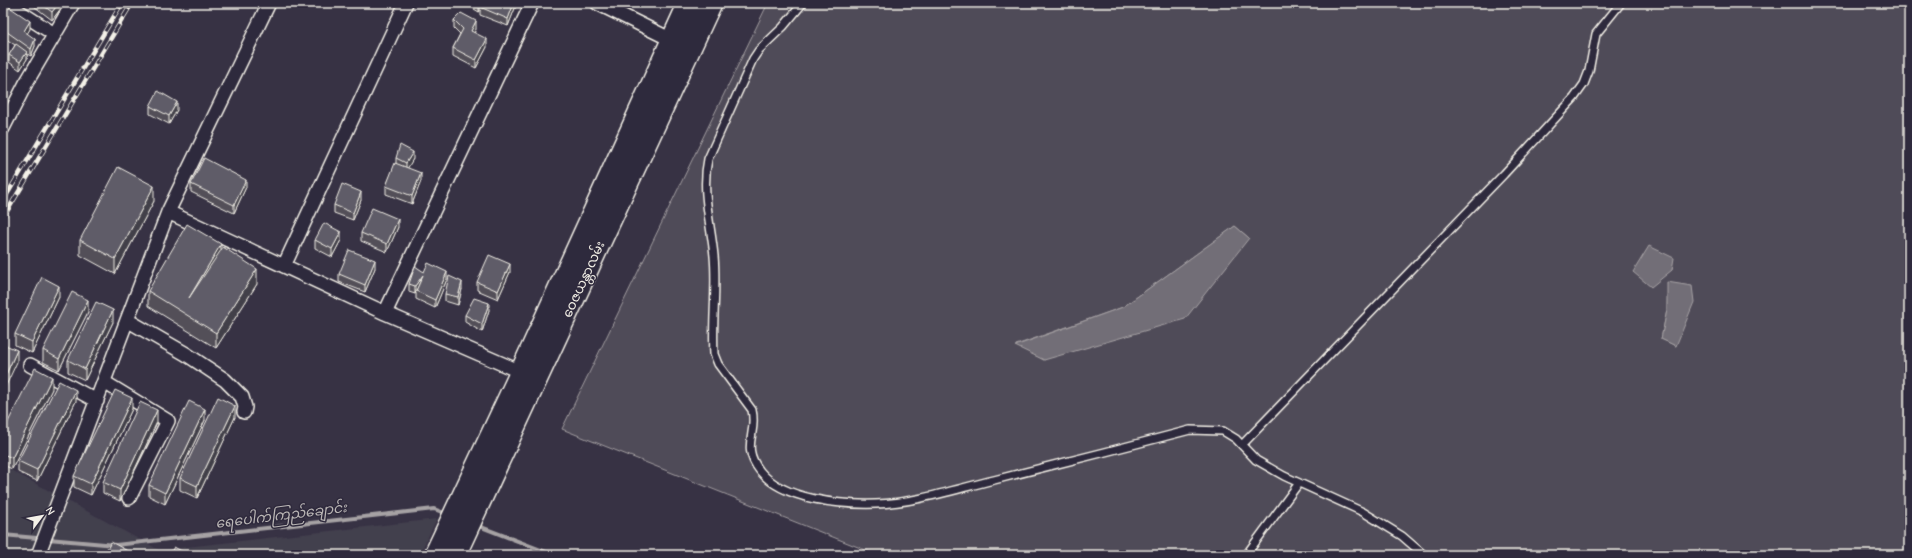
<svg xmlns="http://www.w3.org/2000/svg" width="1912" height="558" viewBox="0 0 1912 558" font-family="'Comic Neue','Noto Sans Myanmar',sans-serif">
<rect width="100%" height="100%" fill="#373244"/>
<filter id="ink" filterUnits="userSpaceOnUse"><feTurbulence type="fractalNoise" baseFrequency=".025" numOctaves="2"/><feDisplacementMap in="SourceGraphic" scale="8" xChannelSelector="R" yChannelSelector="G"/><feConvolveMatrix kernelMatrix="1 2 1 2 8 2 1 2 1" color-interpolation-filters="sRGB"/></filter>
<g filter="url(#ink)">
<path fill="#433f4e" d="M3,466L159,550L437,519L419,555H3Z"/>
<path fill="#504b59" stroke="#a29ea0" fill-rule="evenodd" d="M768,3H1909V555H878L562,429ZM1235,226L1249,238L1044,360L1016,345L1123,307ZM1668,282L1676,346L1661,339L1667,310Z"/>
<path fill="#726e77" stroke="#a6a2a4" d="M1235,226L1249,238L1185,319L1044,360L1015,346L1123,307Z
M1649,246L1674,258L1672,270L1651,287L1633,272Z
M1667,282L1692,286L1694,302L1676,346L1661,339L1667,310Z"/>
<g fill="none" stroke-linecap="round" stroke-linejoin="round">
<path stroke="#a6a2a4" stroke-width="4" d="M476,525L554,555
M3,535L116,545L434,509L447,514"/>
<g stroke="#f4f1e8" stroke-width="10">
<path id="service" d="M803,3L783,27L759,50L753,59L708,159C701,191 711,224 714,256C717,288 712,321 714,354L718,364L752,410C758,435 740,445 760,471C783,500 841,505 876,504C915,503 956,489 994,480C1059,464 1125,447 1190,430L1223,431L1236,439L1256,460L1284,476L1363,512L1402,536L1424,555
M1242,445L1504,174L1574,98L1584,84L1589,71L1596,34L1621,3
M1246,555L1299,483"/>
</g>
<g stroke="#f4f1e8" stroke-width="16">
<path id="minor" d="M6,3L54,34
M597,3L672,40
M3,128L26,83L73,3
M168,212L385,313L521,372
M284,266L406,3
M385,313L532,3
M127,320L186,354L225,380L242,397L245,407L244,412
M30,365L97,401
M104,382L168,421L129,498
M38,555L168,212L269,3"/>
</g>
<g stroke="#f4f1e8" stroke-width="24">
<path id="primary" d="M435,555L521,372L689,3
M455,555L711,3"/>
</g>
<use href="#service" stroke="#2f2a3d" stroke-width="7"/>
<use href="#minor" stroke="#2f2a3d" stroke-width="13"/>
<use href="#primary" stroke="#2f2a3d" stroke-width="21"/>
<g stroke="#f4f1e8" stroke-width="4.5">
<path id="rail" d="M3,201L122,3
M3,218L132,3"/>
</g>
<use href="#rail" stroke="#2f2a3d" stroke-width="3" stroke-dasharray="9" stroke-linecap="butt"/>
</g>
<path fill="#524f59" stroke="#f4f1e8" d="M30,3H65L52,20Z
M469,3H517L508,26L480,15V10L479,12L469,6Z
M3,7L30,29L27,33L35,46L31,56L27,54V59L20,70L9,62V55L15,45L3,37Z
M454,20L476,29L474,33L487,47L476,68L453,56V48L460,34L454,28Z
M150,106L177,110L169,124L150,114Z
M396,158L413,159L407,168L421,181L412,204L386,194V186L396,163Z
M191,184L246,187L234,213L191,192Z
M361,200L353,220L334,213V205Z
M154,201L115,274L80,255V240Z
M398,227L387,252L361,241V233Z
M315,240H341L332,257L315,248Z
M221,251L257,284L216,348L148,306V291Z
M375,268L365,292L339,282V274Z
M424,272L447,279L435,308L416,299V293L415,294L409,292V284Z
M510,272L498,299L477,290V282Z
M462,289L458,305L445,301V294Z
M59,297L32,353L15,345V334Z
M489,310L482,332L465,322V315Z
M88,312L59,370L43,362V350Z
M113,322L85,380L68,372V360Z
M52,389L12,469L3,465V432Z
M76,401L37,481L18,472V461Z
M132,409L91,495L74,487V476Z
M235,417L197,498L180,490V478Z
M205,420L165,504L149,496V485Z
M157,422L120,501L103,493V482Z"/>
<path fill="#424048" stroke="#f4f1e8" d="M59,3H65L52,20V12Z
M480,3H484L480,7V10L479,12V4Z
M514,3H517L508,26V19Z
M30,21V29L24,39V31Z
M476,21V29L471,39V31Z
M35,39V46L31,56V49Z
M487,39V47L476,68V60Z
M27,52V59L20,70V62Z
M4,81V89L3,90V83Z
M177,102V110L169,124V116Z
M413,152V159L406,171V163Z
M421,173V181L412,204V196Z
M246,180V187L234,213V205Z
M154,186V201L115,274V259Z
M361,192V200L353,220V213Z
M398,219V227L387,252V244Z
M341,232V240L332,257V249Z
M221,244V258L189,298Z
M375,260V268L365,292V285Z
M510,264V272L498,299V291Z
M257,269V284L216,348V333Z
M447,272V279L435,308V300Z
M423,275L416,291L415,294V286Z
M462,282V289L458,305V297Z
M59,286V297L32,353V342Z
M88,300V312L59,370V359Z
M489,303V310L482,332V324Z
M113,310V322L85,380V369Z
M17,350V362L3,392V381Z
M52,377V389L12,469V458Z
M76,390V401L37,481V470Z
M132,398V409L91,495V484Z
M235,406V417L197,498V486Z
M205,409V420L165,504V493Z
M157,410V422L120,501V490Z
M6,541V552L5,555H3V550Z"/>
<path fill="#5f5c67" stroke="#f4f1e8" d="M40,3H59L52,12Z
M482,3H514L508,19L480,7Z
M5,4L30,21L24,31L35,39L31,49L3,29V7Z
M461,13L476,21L471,31L487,39L476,60L453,48L463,29L454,20Z
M16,44L27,52L20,62L9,55Z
M158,91L177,102L169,116L150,106Z
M400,145L413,152L406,163L396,158Z
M204,158L246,180L234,205L191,184Z
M395,163L421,173L412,196L386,186Z
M118,167L154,186L115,259L80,240Z
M342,184L361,192L353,213L334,205Z
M372,208L398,219L387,244L361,233Z
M324,223L341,232L332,249L315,240Z
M187,224L221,244L189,298L223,247L257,269L216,333L148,291Z
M349,250L375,260L365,285L339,274Z
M489,255L510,264L498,291L477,282Z
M428,263L447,272L435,300L416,291L423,275L415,286L409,284L415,266L424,272Z
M449,276L462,282L458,297L445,294Z
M42,277L59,286L32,342L15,334Z
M72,292L88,300L59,359L43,350Z
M474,298L489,303L482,324L465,315Z
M96,302L113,310L85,369L68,360Z
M3,344L17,350L3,381Z
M35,368L52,377L12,458L3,454V432Z
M59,381L76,390L37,470L18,461Z
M115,390L132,398L91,484L74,476Z
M218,397L235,406L197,486L180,478Z
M189,401L205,409L165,493L149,485Z
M140,402L157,410L120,490L103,482Z
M3,539L6,541L3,550Z
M111,542L135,555H104Z
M174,547L189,555H169Z"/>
</g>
<g text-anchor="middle" stroke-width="3" stroke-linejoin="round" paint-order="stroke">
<g font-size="13" fill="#f4f1e8" stroke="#2f2a3d">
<text transform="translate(583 279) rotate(-65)" y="5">ဝေဇယန္တာလမ်း</text>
</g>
<g font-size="14" font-style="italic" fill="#bab6b5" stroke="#2f2a3d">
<text transform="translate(281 515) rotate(-7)" y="5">ရေပေါက်ကြည်ချောင်း</text>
</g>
</g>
<rect width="1912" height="558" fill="none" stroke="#2f2a3d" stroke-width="16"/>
<rect x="8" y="8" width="1896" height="542" fill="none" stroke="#f4f1e8" stroke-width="1.5" filter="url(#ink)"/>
<g transform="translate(42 516) rotate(58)" stroke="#2f2a3d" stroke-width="3" paint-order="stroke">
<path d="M0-3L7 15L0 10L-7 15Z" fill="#f4f1e8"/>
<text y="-6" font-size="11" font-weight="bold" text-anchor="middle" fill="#f4f1e8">N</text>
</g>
</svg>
